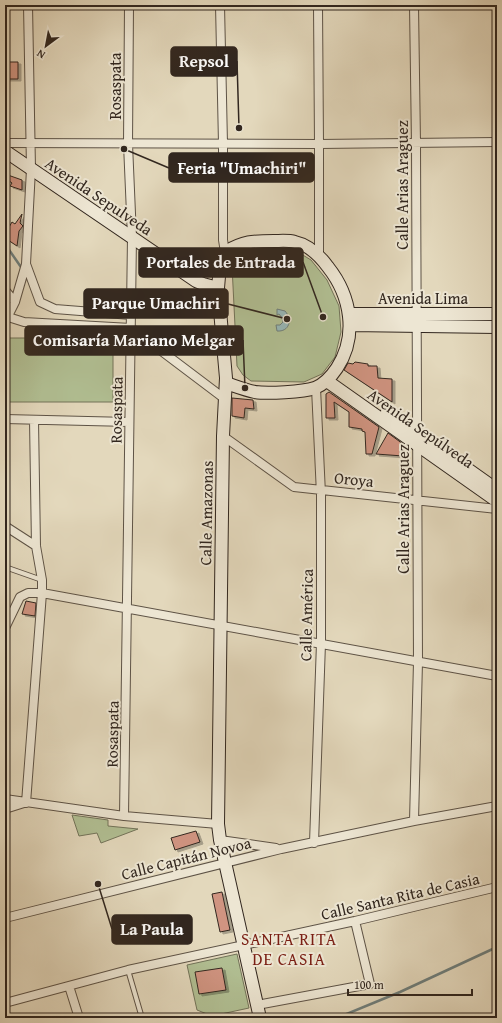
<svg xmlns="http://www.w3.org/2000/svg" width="502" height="1023" viewBox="0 0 502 1023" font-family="'Gentium Book Plus',serif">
<defs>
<filter id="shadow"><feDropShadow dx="3" dy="2" stdDeviation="0" flood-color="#0004"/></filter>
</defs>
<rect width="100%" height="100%" fill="#e3d8bc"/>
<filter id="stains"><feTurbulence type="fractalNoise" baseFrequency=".005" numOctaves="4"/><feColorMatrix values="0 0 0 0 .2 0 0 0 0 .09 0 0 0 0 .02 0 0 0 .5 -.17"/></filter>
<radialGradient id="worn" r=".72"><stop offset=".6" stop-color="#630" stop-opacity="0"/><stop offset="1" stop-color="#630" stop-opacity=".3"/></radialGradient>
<path fill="#b1bf93" stroke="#727359" d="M293,249L311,260L327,280L339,306L341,332L335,357L322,374L304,382L251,381L243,375L237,366L232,266L238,255L248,250Z
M5,338H113V402H5Z
M72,815L108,820V826L138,829L101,843L97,833L79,836Z
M237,954L249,1008L212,1016L197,1010L187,965Z"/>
<path fill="#97b8b8" stroke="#6f7e7b" d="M277,309L285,311C293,320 289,332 277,331L276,325H280L283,322L282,318L279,314L277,315Z"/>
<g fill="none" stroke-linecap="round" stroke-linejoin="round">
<path stroke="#6f7e7b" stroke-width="2.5" d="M5,244L23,270
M337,1018L400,992L497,947"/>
</g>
<path fill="#d09481" stroke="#32271f" filter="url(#shadow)" d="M5,62H18V79H5Z
M5,174L22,180V190L10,186L12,183L5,178Z
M22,214L20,223L23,226L19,231L17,246L5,238V234L12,222L15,224Z
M355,362L368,364V366H377L378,378L392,379V402L344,370L348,363L353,364Z
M329,392L379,427L372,454H366L365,432L362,431V429L349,427V412L334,402L335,418H326V394Z
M232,398L253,400L254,409L245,408L244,418L232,416Z
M388,433L403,444V456L376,454Z
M26,601L36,603L35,616L22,614Z
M196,831L200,842L175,850L171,838Z
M222,892L230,930L220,932L212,894Z
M222,968L226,990L199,994L195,972Z"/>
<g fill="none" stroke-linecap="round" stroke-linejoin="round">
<g stroke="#5e5346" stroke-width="6">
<path id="lane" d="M5,567L42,580
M128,970L142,1018"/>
</g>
<g stroke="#5e5346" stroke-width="10">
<path id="street" d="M220,5L223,144V240L225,252
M318,5L319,144V255
M414,5L416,144L418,662L414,821
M5,143L319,144L497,142
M26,264L40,302L55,309L131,315
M5,290L15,302L8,316
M15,302L26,264L31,169L28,5
M5,316L24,322L131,328L225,399
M5,419L129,422
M223,436L294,487L497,509
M5,526L36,546
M5,628L20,597L28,593H42L497,676
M5,799L124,816L218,824
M26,803L42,593V580L36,546L34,420
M5,809L24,803
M124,816L132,237L128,144L129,5
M220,840L276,848
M314,843L321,643V494L316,388
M5,918L281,849L414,821L497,806
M69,986L79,1018
M5,1003L128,970L355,921L497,887
M257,1005L370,984L355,921"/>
</g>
<g stroke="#32271f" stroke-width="14">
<path id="secondary" d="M5,151L196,281L203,284L218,288
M349,314H497
M350,325L497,327
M327,381L497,501
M226,383C235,386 245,390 255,392C267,394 303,392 315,388C325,384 331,377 337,368C358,336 351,296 328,267C320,256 309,245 295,242C288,240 280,241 274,241C252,241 244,241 225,252L220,265L218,288L226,378L223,436L218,824L220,840L260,1018
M387,412L497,490"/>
</g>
<use href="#lane" stroke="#ede6d3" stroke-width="4"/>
<use href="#street" stroke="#ede6d3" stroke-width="8"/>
<use href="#secondary" stroke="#ede6d3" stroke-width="12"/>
</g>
<g text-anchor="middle" stroke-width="4" stroke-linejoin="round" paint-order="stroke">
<g font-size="16" fill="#32271f" stroke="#ede6d3">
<text transform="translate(115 86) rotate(-90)" y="6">Rosaspata</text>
<text transform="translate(402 185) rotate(-90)" y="6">Calle Arias Araguez</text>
<text transform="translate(99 196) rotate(34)" y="6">Avenida Sepulveda</text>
<text x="423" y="304">Avenida Lima</text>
<text transform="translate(116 410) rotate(-89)" y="6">Rosaspata</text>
<text transform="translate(421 428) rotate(35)" y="6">Avenida Sepúlveda</text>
<text transform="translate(354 479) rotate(6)" y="6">Oroya</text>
<text transform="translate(403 509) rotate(-90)" y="6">Calle Arias Araguez</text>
<text transform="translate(206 513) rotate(-89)" y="6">Calle Amazonas</text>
<text transform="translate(306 615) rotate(-89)" y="6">Calle América</text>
<text transform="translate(112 734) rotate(-89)" y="6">Rosaspata</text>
<text transform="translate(186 858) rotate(-14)" y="6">Calle Capitán Novoa</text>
<text transform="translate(400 896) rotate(-13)" y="6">Calle Santa Rita de Casia</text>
</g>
<g font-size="17" letter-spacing="1" fill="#7a1f14" stroke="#ede6d3">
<text x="289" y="945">SANTA RITA<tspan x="289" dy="20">DE CASIA</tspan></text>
</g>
</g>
<path fill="none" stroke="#32271f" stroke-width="1.5" d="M239 128L237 61M124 149L169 168M323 317L303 262M287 319L228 304M245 388L243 340M98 884L112 929"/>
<g fill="#32271f" stroke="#ede6d3" stroke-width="1.5">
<circle cx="239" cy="128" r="4"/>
<circle cx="124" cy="149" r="4"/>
<circle cx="323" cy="317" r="4"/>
<circle cx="287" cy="319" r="4"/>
<circle cx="245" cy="388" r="4"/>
<circle cx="98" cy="884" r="4"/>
</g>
<g fill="#32271f" stroke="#32271f" stroke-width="1.5">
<rect x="171" y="47" width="66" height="29" rx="4"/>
<rect x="169" y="153" width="145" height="29" rx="4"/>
<rect x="139" y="248" width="164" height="29" rx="4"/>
<rect x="84" y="289" width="144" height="29" rx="4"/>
<rect x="25" y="326" width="218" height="29" rx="4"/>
<rect x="112" y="915" width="80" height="29" rx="4"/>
</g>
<g font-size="17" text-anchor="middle" font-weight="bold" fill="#fff">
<text x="204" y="67">Repsol</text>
<text x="242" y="174">Feria "Umachiri"</text>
<text x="221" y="268">Portales de Entrada</text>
<text x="156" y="309">Parque Umachiri</text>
<text x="134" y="346">Comisaría Mariano Melgar</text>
<text x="152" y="935">La Paula</text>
</g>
<rect width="502" height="1023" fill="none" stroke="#e3d8bc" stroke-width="20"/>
<rect x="6" y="6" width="490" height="1011" fill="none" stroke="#32271f" stroke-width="2"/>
<rect x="10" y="10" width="482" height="1003" fill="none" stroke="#32271f"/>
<g transform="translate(46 46) rotate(212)" stroke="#ede6d3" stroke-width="3" paint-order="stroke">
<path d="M0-3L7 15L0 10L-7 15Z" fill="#32271f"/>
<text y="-6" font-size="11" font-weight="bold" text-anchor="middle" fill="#32271f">N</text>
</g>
<path d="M348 989v6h124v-6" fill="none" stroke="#32271f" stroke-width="2"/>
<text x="354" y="989" font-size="12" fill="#32271f" stroke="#ede6d3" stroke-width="3" paint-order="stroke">100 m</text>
<rect width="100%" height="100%" filter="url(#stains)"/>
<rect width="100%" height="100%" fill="url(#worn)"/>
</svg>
